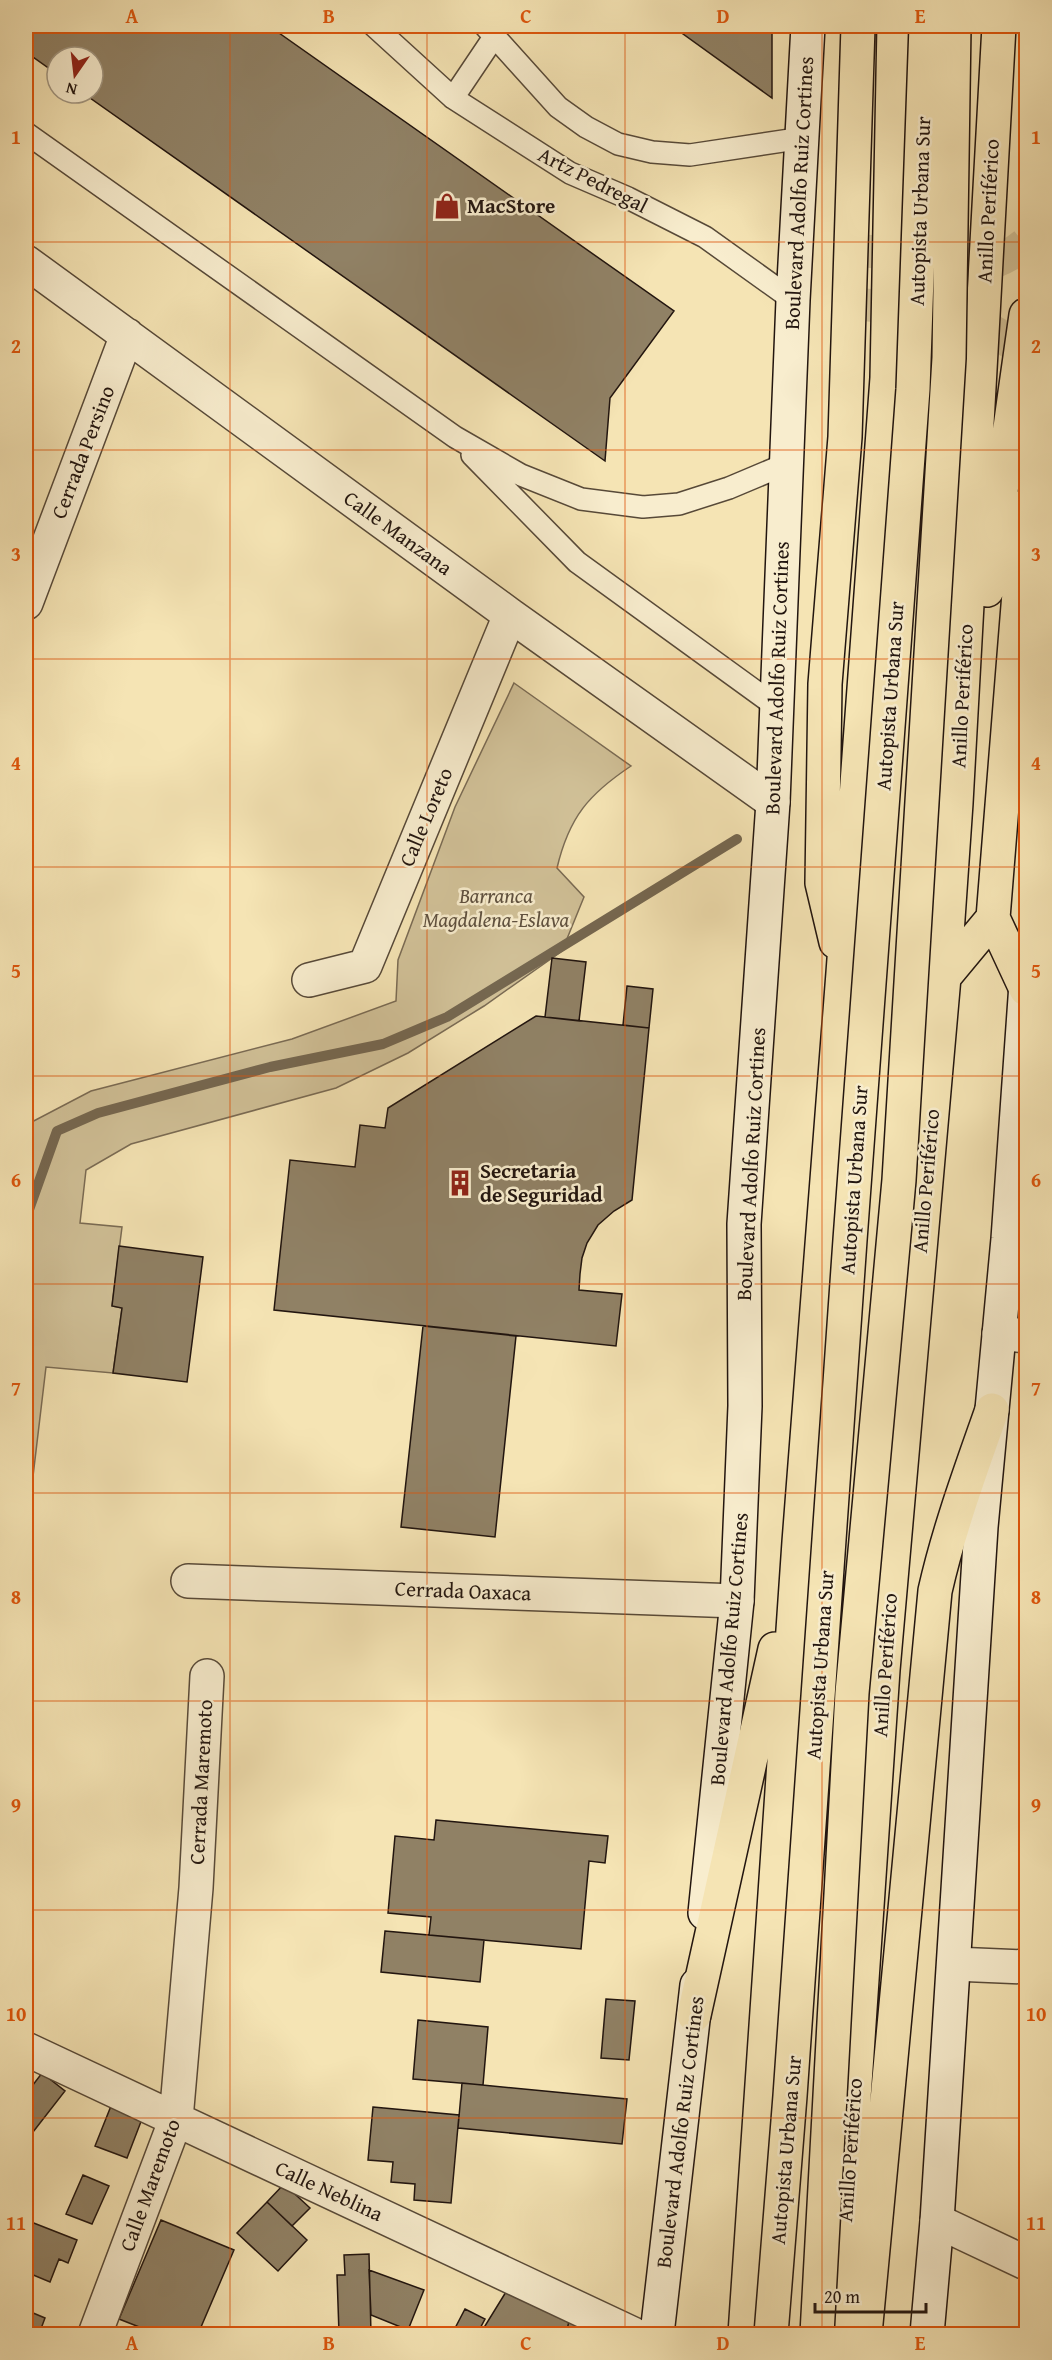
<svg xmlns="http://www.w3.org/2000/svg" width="1052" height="2360" viewBox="0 0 1052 2360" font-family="'Gentium Book Plus',serif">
<rect width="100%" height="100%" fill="#f5e4b4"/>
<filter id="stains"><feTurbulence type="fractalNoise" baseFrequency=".00333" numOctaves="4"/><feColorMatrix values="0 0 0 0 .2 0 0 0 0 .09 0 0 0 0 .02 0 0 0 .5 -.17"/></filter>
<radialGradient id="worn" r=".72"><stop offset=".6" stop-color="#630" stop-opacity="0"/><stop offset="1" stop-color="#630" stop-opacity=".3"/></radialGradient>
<path fill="#d1c198" stroke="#7a6b54" stroke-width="1.5" d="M514,683L631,766C589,794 569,817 557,868L584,897L562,951L484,1006L408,1053L336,1088L131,1144L86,1170L80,1223L122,1227L112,1306L122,1308L113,1373L46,1367L31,1493L26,1496V1125L91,1091L292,1039L396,1001L398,960L455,807Z"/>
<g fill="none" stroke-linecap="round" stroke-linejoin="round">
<path stroke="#756750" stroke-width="10" d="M26,1218L57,1131L98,1113L270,1067L383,1044L447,1017L737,839"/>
</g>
<path fill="#908165" stroke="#22150f" stroke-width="1.5" d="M26,26H269L674,311L610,398L605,461L83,93H93V57H57V74L26,52Z
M672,26H772V98Z
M552,958L586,962L579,1021L545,1017Z
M627,986L653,989L649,1028L623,1025Z
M536,1016L649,1028L632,1200L614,1211L598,1225L587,1243L582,1258L580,1274L579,1290L622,1294L616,1346L274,1310L290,1160L355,1167L360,1125L385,1128L388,1108Z
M119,1246L203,1257L187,1382L113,1373L122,1308L112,1306Z
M423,1326L516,1336L495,1537L401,1527Z
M436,1820L608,1836L605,1863L589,1861L581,1949L429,1935L431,1917L388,1913L395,1836L434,1840Z
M385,1931L484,1940L480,1982L381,1972Z
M606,1999L635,2001L629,2060L601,2058Z
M418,2020L488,2027L483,2085L413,2079Z
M42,2073L65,2091L26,2141V2094Z
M462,2083L627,2099L622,2144L458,2128Z
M111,2106L142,2119L127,2158L95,2146Z
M373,2107L459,2115L451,2203L414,2200L415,2184L391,2182L393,2162L368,2160Z
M83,2175L109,2186L92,2224L66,2214Z
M284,2184L310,2208L292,2226L267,2202Z
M267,2202L307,2240L278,2271L237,2233Z
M26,2220L77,2240L68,2263L59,2259L50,2282L26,2272Z
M161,2220L234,2250L198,2334H157L119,2319Z
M369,2254L371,2334L339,2333L337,2275H345L344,2255Z
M369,2270L424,2290L408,2330L371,2315Z
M509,2287L570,2317L566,2334H480Z
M465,2309L485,2319L477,2334H452Z
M26,2310L45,2318L39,2334H26Z
M570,2317L594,2334H566Z
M327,2327L334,2334H319Z"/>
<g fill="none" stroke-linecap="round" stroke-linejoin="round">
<path stroke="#d5c59b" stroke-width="33" stroke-dasharray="33 16" stroke-linecap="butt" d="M851,249L975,265C996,264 1010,256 1026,243
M849,303C911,311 982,308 1026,357"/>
<g stroke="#574938" stroke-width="24">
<path id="service" d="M374,26L453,98L570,173L628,198L705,237L793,300
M485,26L558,107L586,127L618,144L652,152L690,155L803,138
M453,98L494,37
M26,133L455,437L521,475L581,499L643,507L679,504L729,488L786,464
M472,455L577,562L777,707"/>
</g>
<g stroke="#574938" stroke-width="36">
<path id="minor" d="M26,262L510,615L773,802
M26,603L127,335
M309,980L365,966L510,615
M188,1581L737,1601
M954,1964L1026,1967
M26,2049L633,2334
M937,2221L1026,2263
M95,2334L176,2119L196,1888L207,1676"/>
</g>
<g stroke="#574938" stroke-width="36">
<path id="tertiary" d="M999,1333L1026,1336"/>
</g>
<g stroke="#22150f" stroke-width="36">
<path id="secondary" d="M705,1913L737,1601L745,1406L744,1224L773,802L793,300L808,26
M657,2334L697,1985
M927,2334L937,2221L981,1527L1008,1239L1026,984"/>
</g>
<g stroke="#22150f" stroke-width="36">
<path id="motorway" d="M987,590L1026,315
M993,918L1026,989
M836,942L822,883L825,684L845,437L858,26
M944,977L993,918L1026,506
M694,2015L775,1649
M745,2334L799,1542L843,973L887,378L894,26
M838,2334L883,1670L944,977L956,803L999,26
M865,2334L935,1591C949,1529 971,1470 992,1410"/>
</g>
<use href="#service" stroke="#f8edce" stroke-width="21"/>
<use href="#minor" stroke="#f8edce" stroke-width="33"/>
<use href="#tertiary" stroke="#f8edce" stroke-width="33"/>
<use href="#secondary" stroke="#f8edce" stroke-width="33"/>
<use href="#motorway" stroke="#f5e4b4" stroke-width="33"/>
<g stroke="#22150f" stroke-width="36" stroke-linecap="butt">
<path id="motorway-bridge" d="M771,2334L790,2096L850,1240L913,389L926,26
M817,2334L852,1693L899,1180L949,358L954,26"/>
</g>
<use href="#motorway-bridge" stroke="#f5e4b4" stroke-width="33"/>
</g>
<path fill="none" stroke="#de560c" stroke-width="1.5" stroke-opacity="0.55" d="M230,26V2334M427,26V2334M625,26V2334M822,26V2334M26,242H1026M26,450H1026M26,659H1026M26,867H1026M26,1076H1026M26,1284H1026M26,1493H1026M26,1701H1026M26,1910H1026M26,2118H1026"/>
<defs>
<g id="shop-bare" transform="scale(2.07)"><path d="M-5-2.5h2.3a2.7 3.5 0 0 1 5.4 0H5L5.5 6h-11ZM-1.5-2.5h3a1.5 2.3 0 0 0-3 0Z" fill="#8f2418" stroke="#f8edce" stroke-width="2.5" paint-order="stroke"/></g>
<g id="building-bare" transform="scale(2.07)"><path d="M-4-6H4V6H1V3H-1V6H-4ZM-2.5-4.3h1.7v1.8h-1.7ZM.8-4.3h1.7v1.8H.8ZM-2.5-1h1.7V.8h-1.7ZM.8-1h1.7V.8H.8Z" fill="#8f2418" stroke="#f8edce" stroke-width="2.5" paint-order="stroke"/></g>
</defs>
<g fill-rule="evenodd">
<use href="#shop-bare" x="447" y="206"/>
<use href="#building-bare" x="460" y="1183"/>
</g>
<g text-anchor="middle" stroke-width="5" stroke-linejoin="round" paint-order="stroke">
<g font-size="21" fill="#22150f" stroke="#f8edce">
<text transform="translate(593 180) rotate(27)" y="7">Artz Pedregal</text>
<text transform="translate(799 193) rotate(-87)" y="7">Boulevard Adolfo Ruiz Cortines</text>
<text transform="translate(920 211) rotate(-88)" y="7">Autopista Urbana Sur</text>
<text transform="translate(988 211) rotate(-87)" y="7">Anillo Periférico</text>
<text transform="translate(83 452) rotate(-69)" y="7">Cerrada Persino</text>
<text transform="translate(398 533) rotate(36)" y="7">Calle Manzana</text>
<text transform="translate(777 678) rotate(-88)" y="7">Boulevard Adolfo Ruiz Cortines</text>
<text transform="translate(890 696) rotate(-86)" y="7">Autopista Urbana Sur</text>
<text transform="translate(962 696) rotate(-87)" y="7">Anillo Periférico</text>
<text transform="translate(426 817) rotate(-67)" y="7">Calle Loreto</text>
<text transform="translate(751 1164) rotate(-87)" y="7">Boulevard Adolfo Ruiz Cortines</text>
<text transform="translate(854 1180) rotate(-86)" y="7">Autopista Urbana Sur</text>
<text transform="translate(926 1181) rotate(-85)" y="7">Anillo Periférico</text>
<text transform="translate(463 1591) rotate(2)" y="7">Cerrada Oaxaca</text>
<text transform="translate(729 1649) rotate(-85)" y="7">Boulevard Adolfo Ruiz Cortines</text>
<text transform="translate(820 1665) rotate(-86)" y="7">Autopista Urbana Sur</text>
<text transform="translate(885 1665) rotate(-86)" y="7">Anillo Periférico</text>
<text transform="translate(201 1782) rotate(-87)" y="7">Cerrada Maremoto</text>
<text transform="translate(680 2132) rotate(-83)" y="7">Boulevard Adolfo Ruiz Cortines</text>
<text transform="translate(786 2150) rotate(-85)" y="7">Autopista Urbana Sur</text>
<text transform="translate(850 2150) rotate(-86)" y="7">Anillo Periférico</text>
<text transform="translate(150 2185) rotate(-70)" y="7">Calle Maremoto</text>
<text transform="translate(329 2191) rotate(25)" y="7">Calle Neblina</text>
</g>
<g font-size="21" font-weight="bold" fill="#22150f" stroke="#f8edce" text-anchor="start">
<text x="467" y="213">MacStore</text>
<text x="480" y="1178">Secretaria<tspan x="480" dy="24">de Seguridad</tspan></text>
</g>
<g font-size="21" font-style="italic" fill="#5f513f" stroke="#f8edce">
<text x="496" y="903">Barranca<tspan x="496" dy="24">Magdalena-Eslava</tspan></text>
</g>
</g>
<rect width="1052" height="2360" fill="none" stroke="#f5e4b4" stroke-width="66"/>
<g transform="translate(75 75) rotate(194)"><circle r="28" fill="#f8edce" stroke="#a29782" stroke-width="1.5"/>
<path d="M0-4.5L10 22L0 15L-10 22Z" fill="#8f2418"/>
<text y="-9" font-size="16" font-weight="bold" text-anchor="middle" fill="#22150f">N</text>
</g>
<path d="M815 2303v9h111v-9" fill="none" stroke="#22150f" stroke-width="3"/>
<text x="824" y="2303" font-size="18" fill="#22150f" stroke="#f8edce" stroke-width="4.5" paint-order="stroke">20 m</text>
<rect x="33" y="33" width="986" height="2294" fill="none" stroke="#de560c" stroke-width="2"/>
<g font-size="20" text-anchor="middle" font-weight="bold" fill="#de560c">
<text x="132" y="23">A</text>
<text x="329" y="23">B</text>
<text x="526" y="23">C</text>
<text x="723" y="23">D</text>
<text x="920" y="23">E</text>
<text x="16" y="144">1</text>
<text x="1036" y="144">1</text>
<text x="16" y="353">2</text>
<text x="1036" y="353">2</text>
<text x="16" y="561">3</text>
<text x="1036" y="561">3</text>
<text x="16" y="770">4</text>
<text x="1036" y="770">4</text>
<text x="16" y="978">5</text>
<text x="1036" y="978">5</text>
<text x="16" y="1187">6</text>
<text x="1036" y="1187">6</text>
<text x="16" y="1395">7</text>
<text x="1036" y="1395">7</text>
<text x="16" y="1604">8</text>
<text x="1036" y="1604">8</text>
<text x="16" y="1812">9</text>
<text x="1036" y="1812">9</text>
<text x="16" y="2021">10</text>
<text x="1036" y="2021">10</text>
<text x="16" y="2230">11</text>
<text x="1036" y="2230">11</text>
<text x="132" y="2350">A</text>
<text x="329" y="2350">B</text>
<text x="526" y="2350">C</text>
<text x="723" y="2350">D</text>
<text x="920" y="2350">E</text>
</g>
<rect width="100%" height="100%" filter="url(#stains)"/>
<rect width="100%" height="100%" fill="url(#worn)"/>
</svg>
